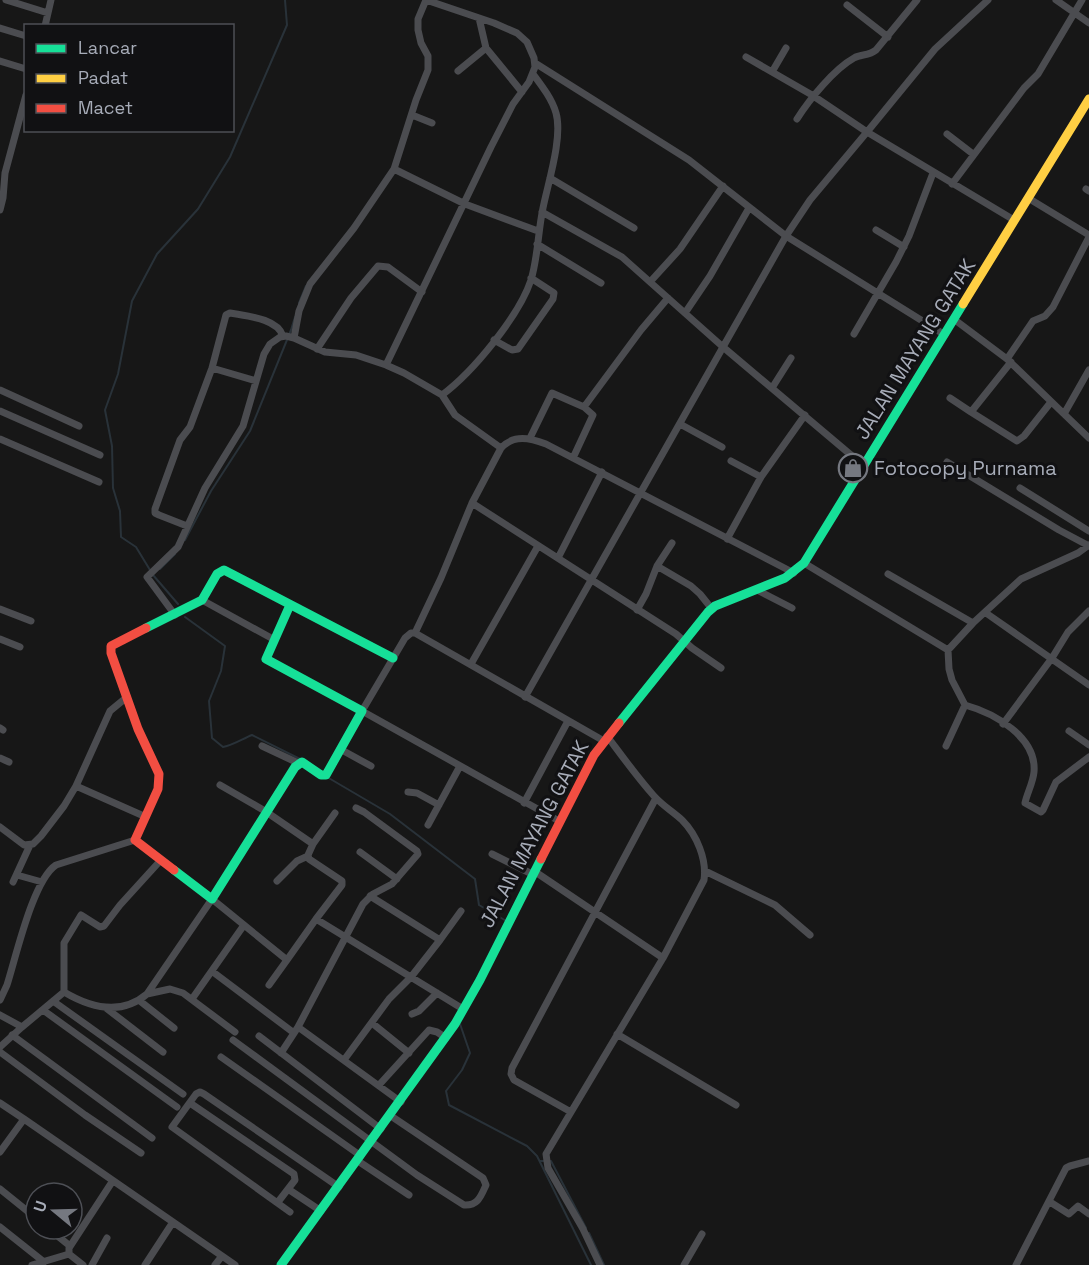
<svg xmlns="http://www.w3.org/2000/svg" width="1089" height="1265" viewBox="0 0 1089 1265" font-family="'Space Grotesk',sans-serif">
<rect width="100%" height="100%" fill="#171717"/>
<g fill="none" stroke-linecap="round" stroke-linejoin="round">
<path stroke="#293239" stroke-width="2" d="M299,303L306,286
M185,540L211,491L250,431L291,330L295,317
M160,569L175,554
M150,570L136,547L121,537L120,511L113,488L112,446L105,410L118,374L132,301L157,254L198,209L230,157L287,25L285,0
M153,575L178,604
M185,617L225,646L221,671L209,701L212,738L223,747C234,745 242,739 252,735L302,760
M327,777L390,814L475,879L479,905L508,922
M460,1024L470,1053L462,1070L446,1091L449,1105L527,1146L537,1156L591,1265
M540,1161H551L586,1228
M589,1233L604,1265"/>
<path stroke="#4b4c50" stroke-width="7" d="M6,0L48,13
M988,0L935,49L867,132L1014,220
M1056,0L1089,23
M847,5L888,37
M479,18L486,48L522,92
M45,26L51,0
M0,28L26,36
M746,57L812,95L867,132L810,200L786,236L723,347L864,466
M0,61L26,69
M535,63L689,160L786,236L945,335
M458,71L486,48
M772,72L786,48
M412,115L432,123
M797,119C809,100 834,69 854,58C861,54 869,56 876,50L917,0
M947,134L973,154
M394,169L465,204L538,231
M550,178L634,228
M952,184L1024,88L1038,74L1082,0
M1086,189L1089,191
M1028,198L1089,235
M0,210L3,198L5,173L26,95
M542,212L622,257L650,282
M876,230L904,247
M537,244L601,283
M685,313L710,276L749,208
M955,320L1007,359L1089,438
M854,334L896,262L909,236L933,173
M294,338L299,311L310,284L354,228L394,169L416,100L428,70V56L421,43L418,30V19L426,0
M494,340L512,350L518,349L553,299L554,293L531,278
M317,349L351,298L378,266L388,267L422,292
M1007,359L1033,321L1045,316L1053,307L1089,237
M1011,362L971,412L1017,441L1024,436L1051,402
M386,365L491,147L513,104L529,82L535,67L534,58L527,42L517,33L494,23L426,0
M212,368L256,381
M772,388L791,358
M0,390L79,426
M442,395C473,372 519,316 531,280C538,257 538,231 543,208C548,183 563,137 556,113C552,99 542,86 533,74
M950,398L971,412
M0,411L100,455
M1064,414L1089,370
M680,424L722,447
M530,438L552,393L584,407
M0,439L99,482
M573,458L593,415L584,407L641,330L668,298
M731,461L761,477
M947,462L1059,530L1089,546
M1020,488L1089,531
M472,503L441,578L415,633H411L405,638L362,711L559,821
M187,526L159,515L155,513V509L180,440L190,427L212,368L226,315L230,313C246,316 277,318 283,336
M727,539L761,477L805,415
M558,558L602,472
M804,563L948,650L973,623L1021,579L1078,553L1089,545
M657,566L691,586L700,594L712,609
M888,574L973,623
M757,590L792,608
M202,600L273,639
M0,609L31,621
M637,610L646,594L657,566L672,543
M986,613L1089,685
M175,615L147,577L178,547L205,488L243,426L264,354L270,344L280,337L286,336L294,338L325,352L356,355L386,365L404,373L442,395L455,415L501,448
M415,633L604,741
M0,639L20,647
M471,664L538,546
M721,668L692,648L676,634L472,503L501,448C514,434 530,438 546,444L794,573
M525,697L723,347L650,282L680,249L723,186
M965,705C994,713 1037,737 1034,772C1033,783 1027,793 1025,803L1041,812L1043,810L1056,782L1089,757
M1003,724L1052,658L1068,632L1089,611
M0,728L3,730
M1069,731L1089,745
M262,746L298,763
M946,746L965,705L952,680L949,669L948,650
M340,749L371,766
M0,758L9,762
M220,785L265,811L313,844L308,855L309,859L342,881V885L316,919
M76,786L146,817
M408,792L417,793L439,805
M524,803L568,721
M428,825L460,766
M0,827L24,845L33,844L41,836L64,806L76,786L110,711L127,697
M313,844L335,813
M360,852L397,879
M492,854L532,874
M534,871L663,958L704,880C707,860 697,835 682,820C673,812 662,805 654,796C637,777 622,756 607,736
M705,871L775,905L810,935
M17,875L42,882
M277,881L297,861L308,856
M13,882L30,845
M440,940L461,911
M213,972L294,1033
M269,985L287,960
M64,992V943L81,915L100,927L104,926L120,905L160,861
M147,994L170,989L183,993L235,1032
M192,999L244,925
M0,1000L7,985C16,957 33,880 56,865L135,840
M53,1001L183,1094
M140,1001L174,1028
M106,1008L163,1052
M43,1010L177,1107
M412,1014L419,1011L437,993
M0,1015L22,1027L64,992C91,1008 121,1016 147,994L212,899L287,960L316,919L463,1009
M372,1023L409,1053
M298,1027L401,1102
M617,1034L736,1105
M12,1035L152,1138
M259,1036L381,1129
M233,1040L417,1175L464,1205C478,1206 481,1196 486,1185L483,1178L391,1116
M0,1047L22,1027
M0,1052L85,1115L141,1153
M281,1053L298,1027L363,904L373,894L392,884L418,854L417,851L364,812L356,808
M221,1057L361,1156
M344,1060L389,999L411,977L440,940L370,896
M379,1085L429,1030L437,1032L446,1038
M0,1103L24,1119
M190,1103L294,1174L295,1180L278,1202
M571,1112L514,1080L511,1074L512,1068L656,798
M0,1152L24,1119L235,1265
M358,1161L409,1195
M0,1189L36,1218
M288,1189L321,1211
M1050,1202L1069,1214L1078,1206L1089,1214
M290,1212L172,1127L196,1094L200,1092L204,1094L339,1187
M0,1227L44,1262
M49,1229L70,1246
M32,1265L69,1254
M83,1265L69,1254V1248L112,1182
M92,1265L107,1238
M145,1265L173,1222
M215,1265L222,1256
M600,1265L583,1229L548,1168L546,1154L663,958
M684,1265L702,1234
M1016,1265L1066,1168L1070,1166L1089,1161"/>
<path stroke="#16e098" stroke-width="9" d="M146,628L202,600L217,574L224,570L393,658
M619,723L708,612L715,606L785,578L804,563L963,304
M174,870L212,899L295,767L302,762L321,775H326L362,711L266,659L290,605
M281,1265L455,1024L480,980L541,859"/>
<path stroke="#ffcf43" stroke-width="9" d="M963,304L1089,99"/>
<path stroke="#f24e42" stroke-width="9" d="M146,628L111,646V653L138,729L159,774L158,789L135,840L174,870
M541,859L594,755L619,723"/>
</g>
<defs>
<g id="shop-ring" transform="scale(1.5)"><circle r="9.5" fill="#111113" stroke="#757880" stroke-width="1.5"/><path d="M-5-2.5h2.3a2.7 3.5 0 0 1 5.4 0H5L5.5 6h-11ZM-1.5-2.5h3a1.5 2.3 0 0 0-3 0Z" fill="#757880"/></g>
</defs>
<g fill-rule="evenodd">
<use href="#shop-ring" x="853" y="468"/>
</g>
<g text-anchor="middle" stroke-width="6" stroke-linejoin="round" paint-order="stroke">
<g font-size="20" fill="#a7acb8" stroke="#111113">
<text transform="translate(915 349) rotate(-58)" y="7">JALAN MAYANG GATAK</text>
<text transform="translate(534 834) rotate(-62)" y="7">JALAN MAYANG GATAK</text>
</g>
<g font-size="20" fill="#a7acb8" stroke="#111113" text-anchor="start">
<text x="874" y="475">Fotocopy Purnama</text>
</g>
</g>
<rect x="24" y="24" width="210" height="108" fill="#111113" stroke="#4d4f55" stroke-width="1.5"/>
<rect x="36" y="44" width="30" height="9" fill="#16e098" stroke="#4d4f55" stroke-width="1.5"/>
<text x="78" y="54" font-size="18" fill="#a7acb8">Lancar</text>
<rect x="36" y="74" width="30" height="9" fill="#ffcf43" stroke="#4d4f55" stroke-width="1.5"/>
<text x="78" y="84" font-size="18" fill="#a7acb8">Padat</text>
<rect x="36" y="104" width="30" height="9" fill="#f24e42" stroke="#4d4f55" stroke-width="1.5"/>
<text x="78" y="114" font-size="18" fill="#a7acb8">Macet</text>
<g transform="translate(54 1211) rotate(289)"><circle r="28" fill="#111113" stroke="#4d4f55" stroke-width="1.5"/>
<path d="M0-4.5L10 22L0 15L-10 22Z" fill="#757880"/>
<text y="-9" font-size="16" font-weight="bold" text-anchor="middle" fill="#a7acb8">U</text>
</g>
</svg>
